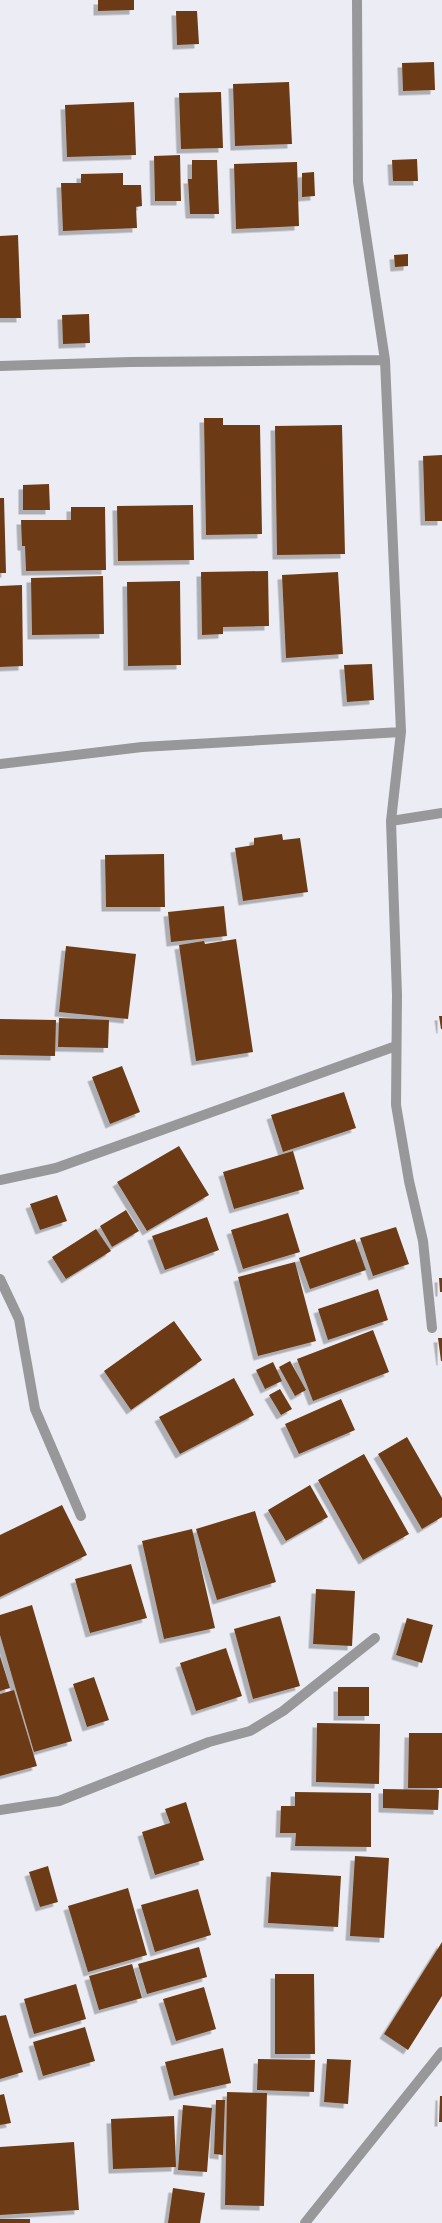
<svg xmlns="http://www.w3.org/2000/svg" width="442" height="2223" viewBox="0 0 442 2223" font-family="Montserrat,sans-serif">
<defs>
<filter id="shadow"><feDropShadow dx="-4.5" dy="4.5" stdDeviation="0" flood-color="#0004"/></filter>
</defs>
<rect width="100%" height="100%" fill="#ecedf4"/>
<path fill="#6c3b14" filter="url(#shadow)" d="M98,0H134V10L98,11Z
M176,11H197L199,44L177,45Z
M434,62L435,90L403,91L402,63Z
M289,82L292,144L235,146L233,84Z
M221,92L223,148L181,149L179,93Z
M134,102L136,155L67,157L65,105Z
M180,155L181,201H155L154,156Z
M417,159L418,181H393L392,160Z
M192,160H217L219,214H190L188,179H192Z
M297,162L299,226L236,229L234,164Z
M314,172L315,196L302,197V173Z
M123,173V185H141L142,206L136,207L137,228L63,231L61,183H81V174Z
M18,235L21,318H0V236Z
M408,254V266L395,267L394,255Z
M89,314L90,343L63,344L62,315Z
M204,418H223V425H260L262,534L206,535Z
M342,425L345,554L277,555L275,426Z
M442,455V521H425L423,456Z
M49,484L50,510H23V485Z
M0,498H4L6,573H0Z
M193,505L194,560L118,561L117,506Z
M71,507H105L106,570L26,571L25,546H22L21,520H71Z
M268,571L269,626L223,627V634L202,635L201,572Z
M338,572L343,654L286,658L282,575Z
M103,576L104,634L32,635L31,578Z
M180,581L181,665L128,666L127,582Z
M22,585L23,666L0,667V586Z
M372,664L374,700L347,702L344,665Z
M282,834L283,840L300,838L308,892L243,901L235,848L254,845V838Z
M164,854L165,907H106L105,855Z
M224,906L227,936L171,942L168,912Z
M236,939L253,1052L196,1061L179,945L204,941L205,944Z
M66,946L136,954L128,1019L59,1012Z
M439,1016H442V1029H441Z
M59,1018L109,1020L108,1048L58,1047Z
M0,1019L56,1020L55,1056L0,1055Z
M122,1066L140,1112L110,1124L92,1077Z
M344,1092L356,1128L283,1152L271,1115Z
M179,1146L209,1195L147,1231L117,1182Z
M293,1151L304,1189L234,1209L223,1172Z
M57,1195L67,1221L40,1230L30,1204Z
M126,1210L139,1231L112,1247L100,1226Z
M288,1213L300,1252L243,1269L231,1230Z
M207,1217L219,1250L165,1270L152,1236Z
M396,1227L409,1264L373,1276L360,1238Z
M96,1229L111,1251L66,1279L52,1257Z
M355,1239L366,1270L310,1289L299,1258Z
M295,1262L316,1341L258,1356L238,1277Z
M439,1278H442V1292H440Z
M378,1289L388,1320L328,1340L318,1309Z
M174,1321L202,1360L131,1410L104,1371Z
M373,1330L389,1372L313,1401L297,1359Z
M438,1338H442V1361H441Z
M290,1361L306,1390L295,1396L279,1367Z
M273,1362L282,1381L265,1389L256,1370Z
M234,1378L254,1415L180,1454L159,1417Z
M280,1389L292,1409L281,1415L269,1395Z
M341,1399L355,1430L299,1454L285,1424Z
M407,1437L442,1498V1517L422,1529L378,1454Z
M364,1454L409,1534L363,1560L318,1480Z
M310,1485L328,1517L286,1541L268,1510Z
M62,1505L87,1555L0,1597V1535Z
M255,1511L276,1582L217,1600L196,1529Z
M192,1529L215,1628L164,1639L142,1541Z
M131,1564L147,1618L90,1633L75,1579Z
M316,1589L355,1591L352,1646L313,1644Z
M32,1605L72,1741L34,1752L0,1635V1615Z
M280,1616L300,1686L253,1699L234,1629Z
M407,1618L433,1625L422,1663L396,1655Z
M226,1648L242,1696L196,1711L180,1663Z
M0,1656L10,1688L0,1691Z
M94,1677L109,1720L87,1727L73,1684Z
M338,1687H369V1716H338Z
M14,1690L37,1766L0,1776V1694Z
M317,1723L380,1724L379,1784L316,1782Z
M409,1733H442V1788H408Z
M383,1789L439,1790L438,1810L383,1808Z
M295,1792L371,1793V1847L295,1846L296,1833H280L281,1806H295Z
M186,1802L204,1860L155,1875L142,1832L170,1823L165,1809Z
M355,1856L389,1858L384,1938L350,1936Z
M48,1866L58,1902L40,1907L29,1872Z
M271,1872L341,1876L338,1927L268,1923Z
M128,1888L147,1955L88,1972L68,1906Z
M198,1889L211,1935L155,1952L141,1905Z
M442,1942V1996L408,2050L384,2034Z
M199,1947L207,1977L147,1994L138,1964Z
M132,1964L142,1998L99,2010L89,1976Z
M275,1974H314L315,2054H275Z
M76,1984L86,2019L34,2034L24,1999Z
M204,1987L216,2029L176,2041L163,1999Z
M6,2015L23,2072L0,2079V2016Z
M85,2027L95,2061L43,2076L33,2042Z
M223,2048L231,2083L174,2096L165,2062Z
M258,2059L315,2060L314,2092L257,2090Z
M327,2059L351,2060L348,2104L324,2102Z
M227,2092L267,2093L264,2206L225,2205Z
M4,2094L11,2123L0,2125V2095Z
M440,2096H442V2122H439Z
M216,2100H225L223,2155L214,2154Z
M183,2105L212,2108L207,2172L178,2170Z
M174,2116L176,2167L113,2169L111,2119Z
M74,2142L79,2210L0,2215V2147Z
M173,2188L205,2193L200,2223H168Z
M0,2219H30V2223H0Z"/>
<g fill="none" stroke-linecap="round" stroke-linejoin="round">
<path stroke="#98989b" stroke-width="10" d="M357,0L358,182L385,360L401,732L391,821L397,995L396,1105L409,1181L423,1241L432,1328
M0,366L130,362L385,360
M0,764L142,747L401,732
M391,821L442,813
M0,1180L56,1168L396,1046
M0,1279L19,1319L35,1409L81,1516
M0,1810L59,1801L209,1742L250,1731L283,1711L375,1638
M305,2223L442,2052"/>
</g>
</svg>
